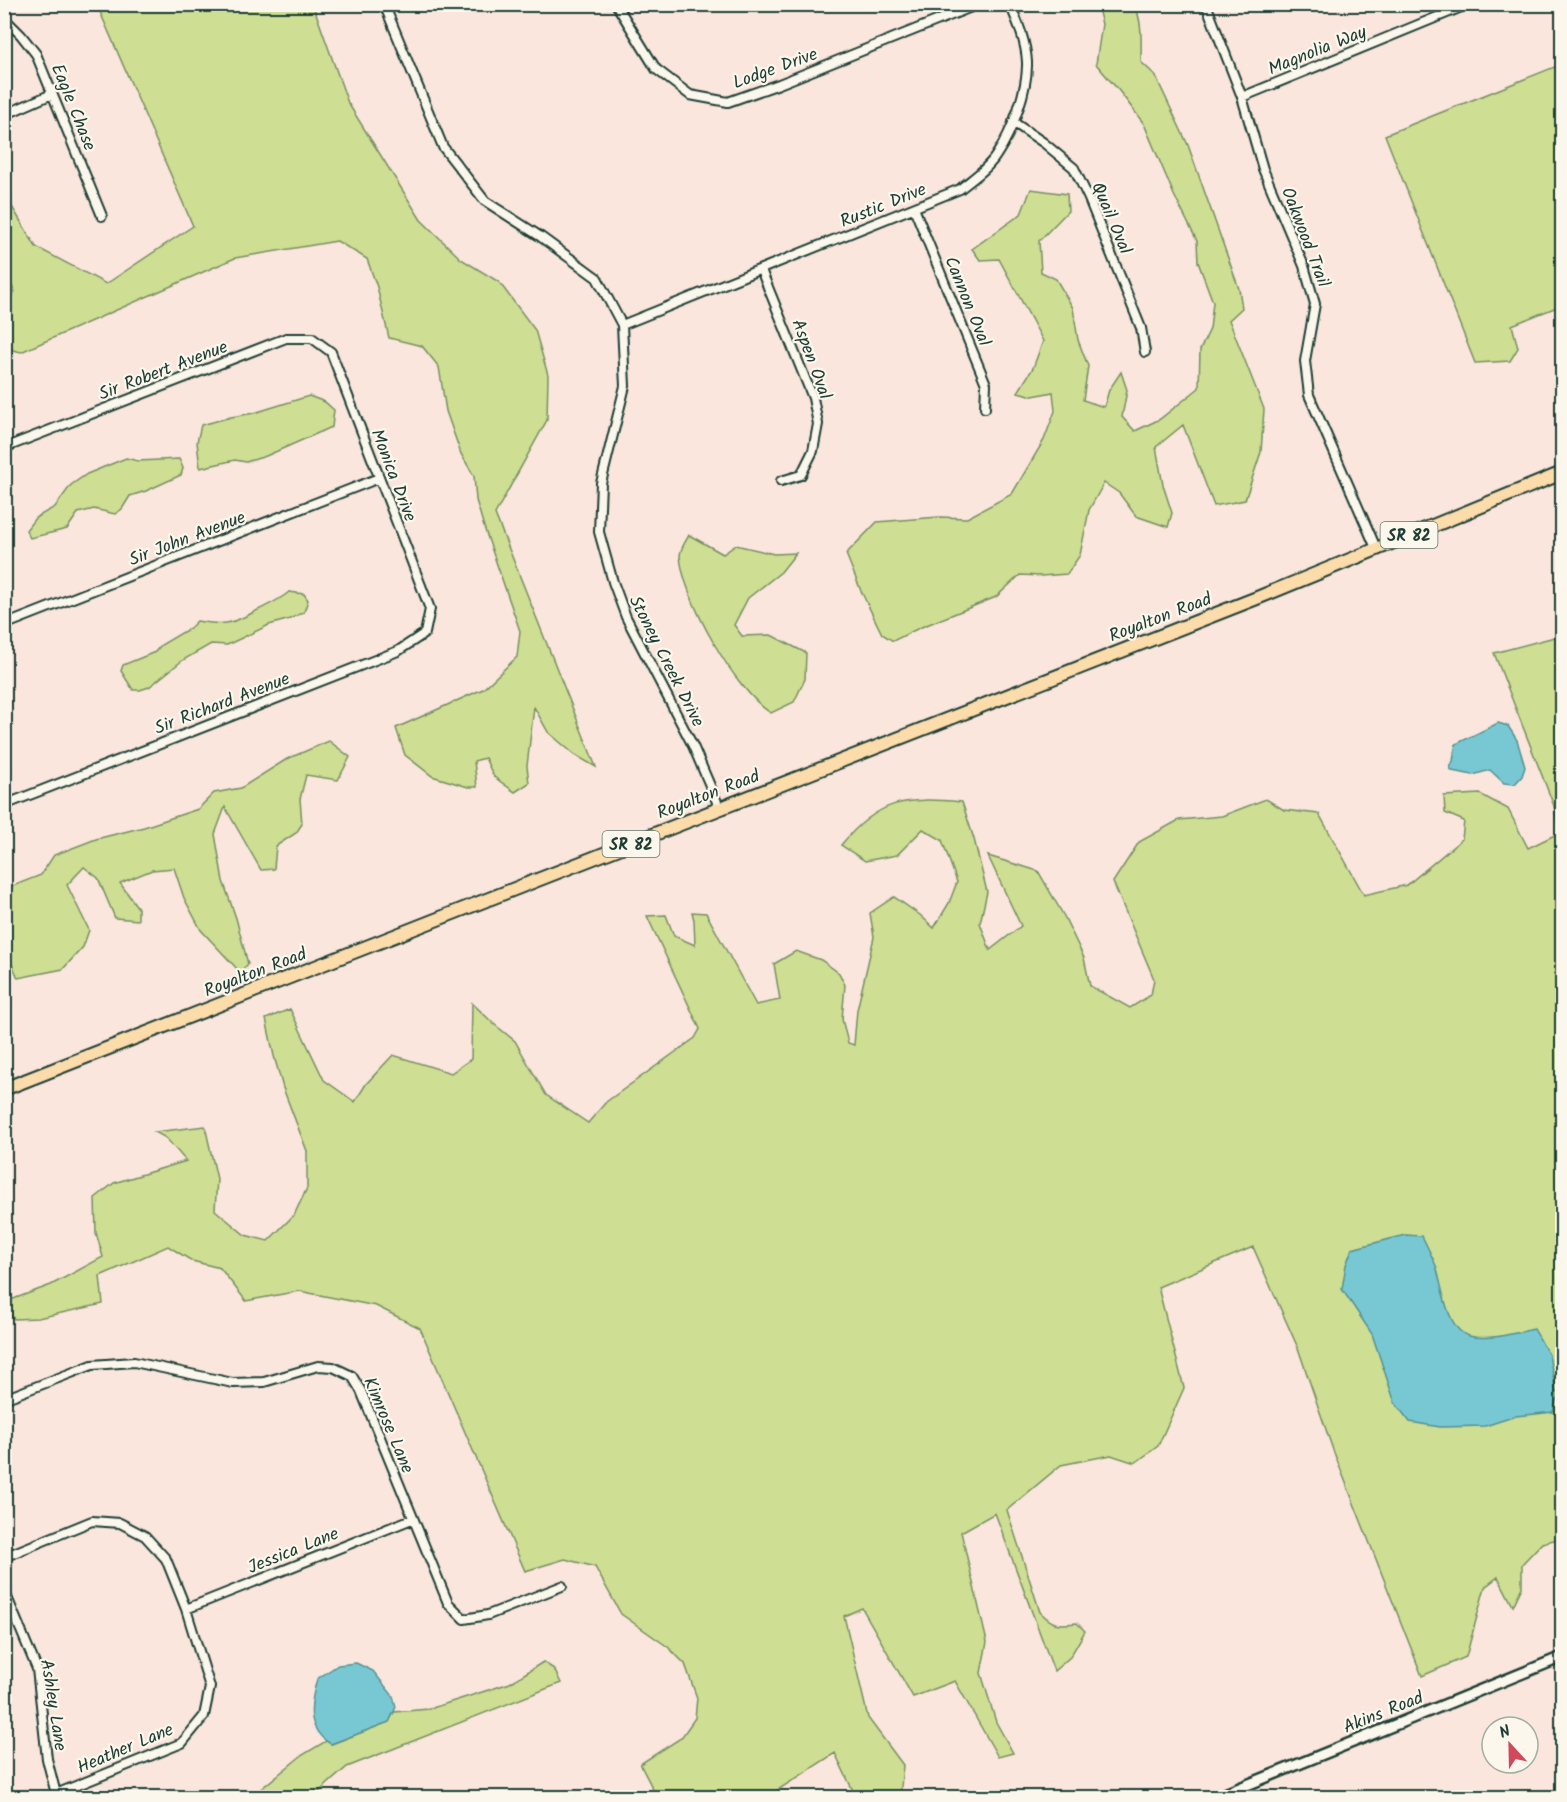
<svg xmlns="http://www.w3.org/2000/svg" width="1567" height="1802" viewBox="0 0 1567 1802" font-family="Kalam,sans-serif">
<rect width="100%" height="100%" fill="#fae6dc"/>
<filter id="ink" filterUnits="userSpaceOnUse"><feTurbulence type="fractalNoise" baseFrequency=".0167" numOctaves="2"/><feDisplacementMap in="SourceGraphic" scale="12" xChannelSelector="R" yChannelSelector="G"/><feConvolveMatrix kernelMatrix="1 2 1 2 8 2 1 2 1" color-interpolation-filters="sRGB"/></filter>
<g filter="url(#ink)">
<path fill="#cede92" stroke="#768e63" stroke-width="1.5" d="M97,5H313L348,103L421,220L461,259L499,282L535,330L548,375L547,420L495,514L596,767L575,755L548,732L534,707L527,766L529,783L515,792L494,777L485,758L474,761L477,787H468L432,776L405,755L396,728L483,689L517,657L520,631L484,527L476,500L474,476L461,454L446,411L439,367L422,346L389,338L377,287L367,259L337,241L235,258L21,352L5,348V310L14,291L5,267V195L36,247L106,284L193,226Z
M1097,5H1134C1143,20 1141,44 1141,62L1155,75L1188,145L1239,289L1242,308L1229,320L1264,409L1261,452L1245,500L1214,506L1183,425L1156,447L1163,485L1172,513L1168,527L1136,516L1119,493L1104,483L1089,510L1080,555L1067,574L1041,576L1020,575L996,597L919,628L893,641L882,634L861,591L846,554L877,522L939,517L967,518L1012,494L1044,440L1055,411L1053,392L1033,396L1018,392L1033,368L1043,341L999,259L980,260L972,249L1021,214L1031,189L1067,194L1068,211L1039,241L1041,272L1056,279L1073,308L1078,340L1088,366L1083,400L1104,407L1109,390L1121,372L1127,390L1122,417L1135,431L1160,419L1199,388L1200,350L1210,329L1213,302L1198,262L1197,241L1174,195L1144,124L1120,92L1096,64L1102,24Z
M1562,64V305L1512,325L1518,348L1510,361L1475,363L1385,135Z
M309,396L325,402L334,410L332,427L266,456L246,462L235,460L200,468L197,442L201,425L231,417L254,413Z
M126,458L138,461L179,459L183,468L181,475L146,491L130,496L122,509L115,514L94,509L78,513L67,529L30,538L26,530L35,518L55,507L71,485L87,474Z
M689,535L723,554L736,545L774,554L796,553L781,572L748,598L734,625L742,636L771,635L806,653L805,679L794,702L771,713C735,691 683,598 680,556C680,549 686,541 689,535Z
M289,592L304,594L308,600L304,612L290,619L269,625L227,645L211,644L183,660L149,687L140,690H133L121,671L123,665L155,652L161,645L190,628L197,621C224,626 232,624 256,611C268,605 278,601 289,592Z
M1562,635V1538L1542,1543L1522,1564V1587L1513,1606L1498,1577L1485,1587L1466,1657L1422,1676L1333,1450L1298,1348L1253,1247L1158,1287L1184,1388L1158,1446L1135,1463L1111,1455L1061,1465L1007,1510L1040,1612C1054,1626 1057,1625 1077,1623L1085,1631L1070,1657L1054,1671L995,1513L961,1532L987,1642L981,1673L996,1722L1013,1753L998,1757L955,1681L913,1697L862,1608L844,1616L868,1718L903,1765L900,1798L856,1797L835,1753L767,1797H657L640,1764L681,1738L695,1718L697,1698L685,1664L668,1647L621,1614L595,1567L565,1559L525,1571L420,1328L376,1306L299,1291L246,1301L220,1268L192,1261L168,1246L100,1276L103,1304L38,1318L14,1319L5,1307V1302L51,1285L103,1257L96,1233L95,1198L114,1183L186,1161L166,1138L155,1132L205,1126L217,1179L215,1210L245,1235L268,1241L294,1215L307,1188V1151L283,1088L274,1056L266,1019L290,1009L324,1080L355,1102L366,1084L393,1055L451,1073L471,1059L472,1003L494,1024L515,1041L546,1095L588,1123L606,1102L695,1038L700,1029L647,916L666,915L674,936L695,945L694,920L692,912L706,913L756,1005L780,1000L774,964L796,951L821,960L839,973L845,985L842,1019L848,1043L854,1045L857,1010L874,937L870,913L894,897L920,915L934,928L949,903L957,882L942,840L923,829L897,855L865,861L841,845C879,799 905,797 962,802L974,839L987,892L980,923L990,950L1021,926L988,856L1038,871L1065,918L1084,958L1090,986L1130,1008L1151,995L1154,979L1113,882L1139,842L1179,820L1222,816L1266,799L1284,810L1319,814L1364,895L1407,885L1462,839L1464,821L1445,813L1444,796L1480,794L1508,809L1528,848L1559,833L1554,806L1494,653Z
M329,741L350,757L338,780L306,775L300,799L302,824L296,833L276,846L274,869L261,870L225,807L215,834L223,881L236,918L248,964L240,972L201,930L184,898L174,868L152,870L120,883L138,908V920L115,918L98,878L84,867L67,885L89,930L83,947L63,969L18,978L5,948V889L41,875L54,855L96,839L144,827L198,809L214,793L241,788L287,759Z
M543,1662L554,1669L561,1683L347,1767L313,1797L243,1798L257,1792L301,1756L326,1741L332,1744L389,1722L394,1712L429,1709L476,1694L510,1683Z"/>
<path fill="#78c8d3" stroke="#549093" stroke-width="1.5" d="M1498,723L1508,726L1517,740L1525,767L1522,776L1515,784L1504,783L1490,770L1473,775L1452,771L1450,768L1453,761L1456,744Z
M1405,1235L1422,1236C1427,1246 1432,1256 1436,1266C1442,1285 1447,1331 1469,1336C1489,1341 1514,1333 1534,1329L1549,1355L1557,1397L1553,1412L1516,1416L1485,1426L1440,1427L1410,1422L1395,1403L1372,1334L1342,1289L1346,1265L1352,1249Z
M356,1663L373,1671L393,1696L396,1707L389,1722L331,1744C305,1729 310,1704 317,1679L338,1665Z"/>
<g fill="none" stroke-linecap="round" stroke-linejoin="round">
<g stroke="#1f3d34" stroke-width="12">
<path id="minor" d="M384,4L443,147L485,201L541,237L597,278L622,325L625,386L601,483L599,532L613,582L626,617L693,746L720,809
M616,4L656,69L690,95L728,102L779,84L979,4
M1206,4L1242,97L1263,169L1304,266L1315,304L1305,361L1309,395L1376,548
M4,18L21,35L36,54L102,216
M1242,97L1469,4
M4,115L52,94
M1013,122L1044,143L1074,168L1089,199L1141,328L1145,352
M914,208L986,384L985,408
M761,270L813,398L818,424L813,451L801,475L781,481
M622,325L960,189C972,179 989,168 997,154C1012,132 1028,89 1027,62C1026,42 1018,23 1010,4
M4,448L286,338H312L331,352L430,609L425,633L398,651L4,805
M4,625L379,478
M4,1399L92,1365L134,1362L233,1383L264,1382L318,1366L333,1367L352,1376L361,1391L448,1603L464,1619L488,1615L562,1586
M4,1557L92,1521L120,1523L145,1536L166,1559L186,1609L210,1687L204,1716L182,1743L46,1798
M4,1590L37,1669L47,1759L56,1794
M186,1609L412,1519"/>
</g>
<g stroke="#1f3d34" stroke-width="14">
<path id="tertiary" d="M1215,1798L1562,1657"/>
</g>
<g stroke="#1f3d34" stroke-width="16">
<path id="primary" d="M4,1089L1257,598L1562,473"/>
</g>
<use href="#minor" stroke="#fbf7ec" stroke-width="8"/>
<use href="#tertiary" stroke="#fbf7ec" stroke-width="9"/>
<use href="#primary" stroke="#fddcac" stroke-width="12"/>
</g>
</g>
<g text-anchor="middle" stroke-width="4.5" stroke-linejoin="round" paint-order="stroke">
<g fill="#fbf7ec" stroke="#61756b" stroke-width="1.5">
<rect x="1380.5" y="522" width="57" height="26" rx="4.5"/>
<rect x="602.5" y="831" width="57" height="26" rx="4.5"/>
</g>
<g font-size="16" font-weight="bold" fill="#1f3d34">
<text x="1409" y="541">SR 82</text>
<text x="631" y="850">SR 82</text>
</g>
<g font-size="18" fill="#1f3d34" stroke="#fbf7ec">
<text transform="translate(1317 50) rotate(-22)" y="6">Magnolia Way</text>
<text transform="translate(775 68) rotate(-20)" y="6">Lodge Drive</text>
<text transform="translate(74 107) rotate(68)" y="6">Eagle Chase</text>
<text transform="translate(883 205) rotate(-22)" y="6">Rustic Drive</text>
<text transform="translate(1112 218) rotate(67)" y="6">Quail Oval</text>
<text transform="translate(1306 237) rotate(69)" y="6">Oakwood Trail</text>
<text transform="translate(968 301) rotate(68)" y="6">Cannon Oval</text>
<text transform="translate(812 359) rotate(70)" y="6">Aspen Oval</text>
<text transform="translate(163 370) rotate(-21)" y="6">Sir Robert Avenue</text>
<text transform="translate(394 475) rotate(69)" y="6">Monica Drive</text>
<text transform="translate(187 538) rotate(-21)" y="6">Sir John Avenue</text>
<text transform="translate(1160 617) rotate(-21)" y="6">Royalton Road</text>
<text transform="translate(667 661) rotate(63)" y="6">Stoney Creek Drive</text>
<text transform="translate(222 703) rotate(-21)" y="6">Sir Richard Avenue</text>
<text transform="translate(708 794) rotate(-21)" y="6">Royalton Road</text>
<text transform="translate(255 972) rotate(-21)" y="6">Royalton Road</text>
<text transform="translate(389 1425) rotate(67)" y="6">Kimrose Lane</text>
<text transform="translate(293 1550) rotate(-22)" y="6">Jessica Lane</text>
<text transform="translate(54 1705) rotate(81)" y="6">Ashley Lane</text>
<text transform="translate(1383 1712) rotate(-22)" y="6">Akins Road</text>
<text transform="translate(125 1748) rotate(-23)" y="6">Heather Lane</text>
</g>
</g>
<rect width="1567" height="1802" fill="none" stroke="#fbf7ec" stroke-width="24"/>
<rect x="12" y="12" width="1543" height="1778" fill="none" stroke="#1f3d34" stroke-width="2" filter="url(#ink)"/>
<g transform="translate(1510 1745) rotate(338)"><circle r="28" fill="#fbf7ec" stroke="#a3ada2" stroke-width="1.5"/>
<path d="M0-4.5L10 22L0 15L-10 22Z" fill="#d1495b"/>
<text y="-9" font-size="16" font-weight="bold" text-anchor="middle" fill="#1f3d34">N</text>
</g>
</svg>
